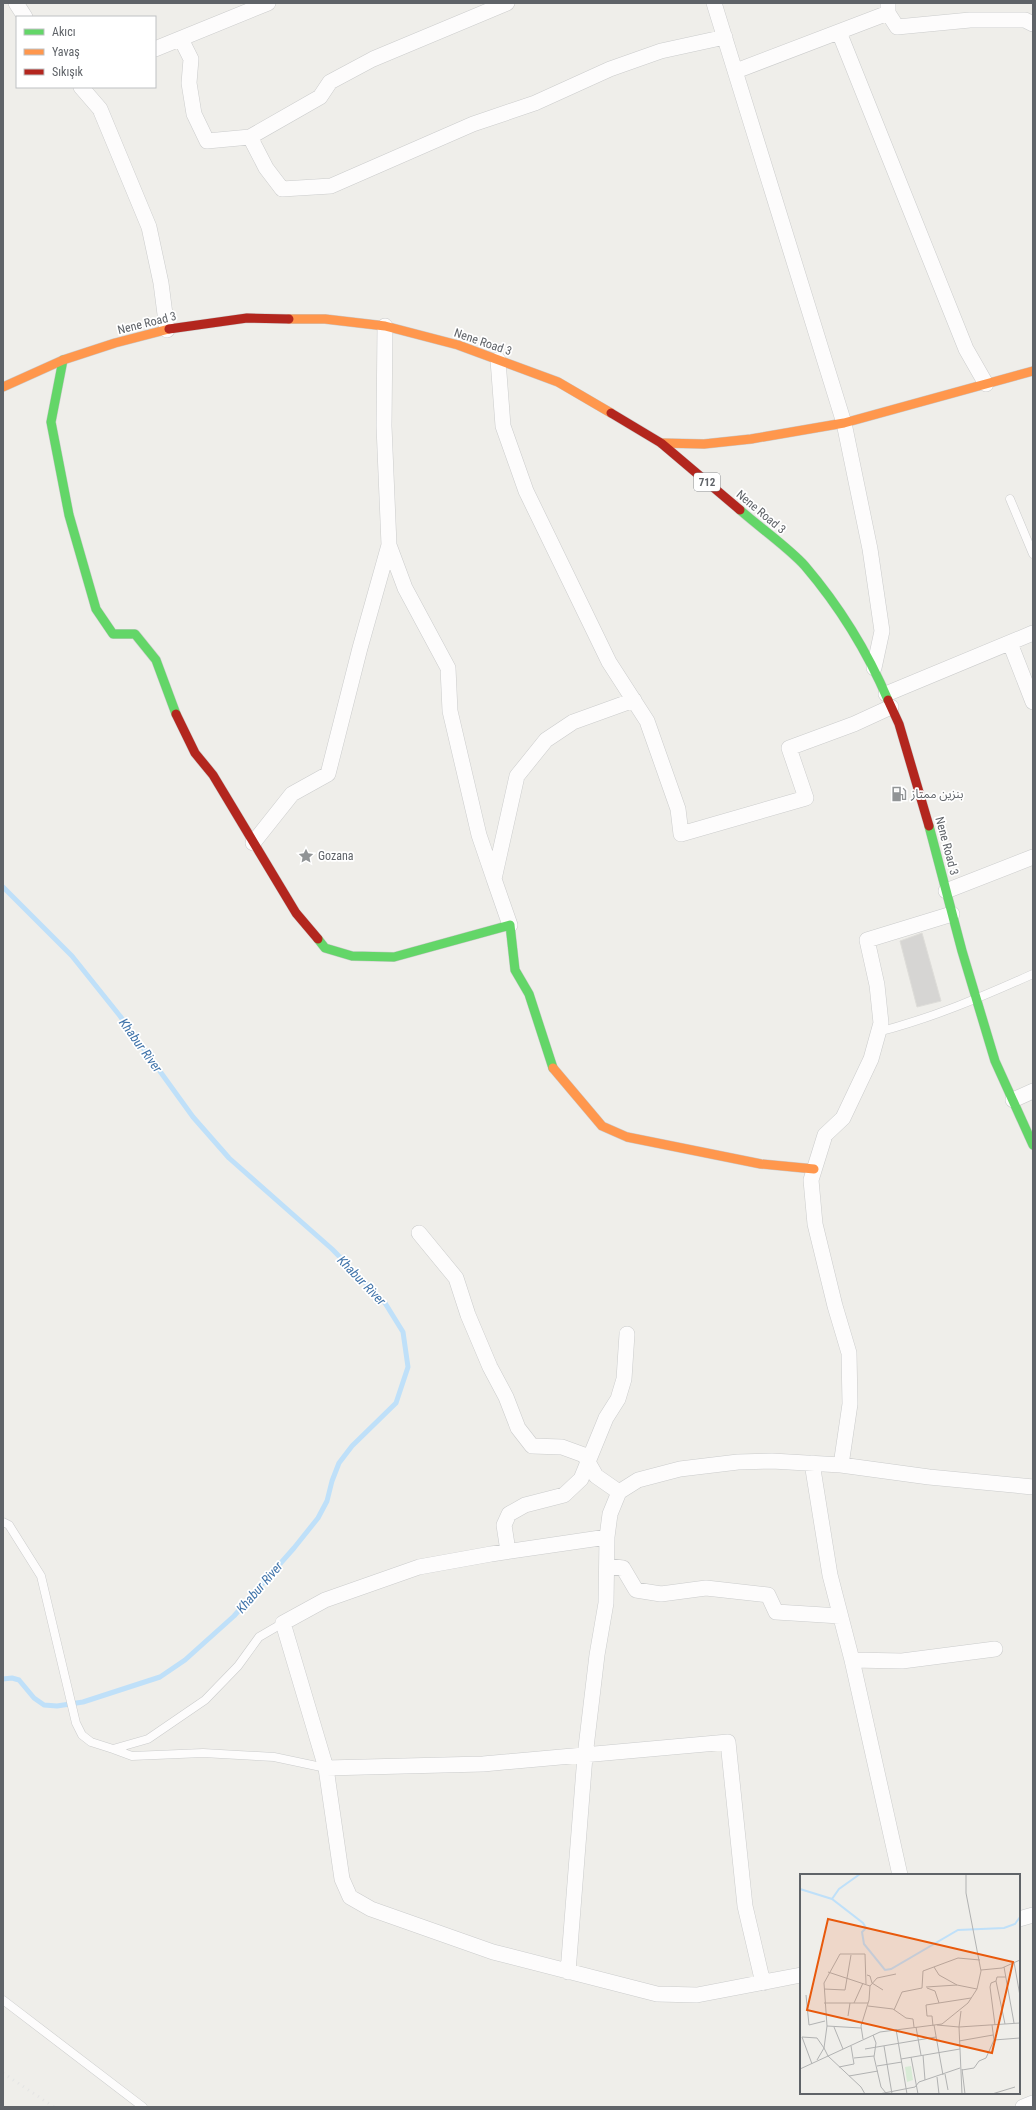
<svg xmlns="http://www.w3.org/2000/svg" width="1036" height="2110" viewBox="0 0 1036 2110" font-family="'Roboto Condensed','Noto Sans Arabic',sans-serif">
<rect width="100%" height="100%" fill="#efeeea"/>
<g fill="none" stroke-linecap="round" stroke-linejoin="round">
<path stroke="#bfe0f9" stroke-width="5" d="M3,887L72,956L120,1016L193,1117L229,1158L332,1249L385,1303L403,1332L408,1367L396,1403L352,1446L339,1463L332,1481L327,1501L318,1518L294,1548L234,1616L185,1660L160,1677L83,1702L57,1706L44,1705L34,1698L19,1680L12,1678L3,1679"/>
</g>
<path fill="#d6d5d3" stroke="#deddd9" d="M922,933L941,1001L917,1007L900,941Z"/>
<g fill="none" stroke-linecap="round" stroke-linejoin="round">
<g stroke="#cbcccc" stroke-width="9">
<path id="lane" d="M1010,499L1033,554
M878,1032C932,1018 982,997 1033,974
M3,1522L9,1525L41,1576L76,1723L82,1735L91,1742L113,1749L148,1739L205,1700L238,1666L259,1637L283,1623
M113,1749L132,1756L203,1753L274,1757L326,1768
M3,2000L143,2107"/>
</g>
<g stroke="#cbcccc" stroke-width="16">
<path id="street" d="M16,3L25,17
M714,3L844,423L870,549L882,631L874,668
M888,13L897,27L970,20H1025L1033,24
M839,32L966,349L986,384
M181,39L191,59L189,83L194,114L207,141L250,137L320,97L330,82L373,59L507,3
M155,49L268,3
M736,71L888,13V3
M81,87L100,109L149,227L161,283L167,330
M250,137L266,168L282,189L331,186L473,124L535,103L610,69L661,51L725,37
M385,326L384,426L389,545L405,588L448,668L450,711L479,835L494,879
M498,360L503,426L526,491L609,662L647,721L678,809L681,834L806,798L789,748L854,724L891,707
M1010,643L1033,702
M886,694L1033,633
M253,843L292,794L328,774L360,648L389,545
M946,891L1033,857
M510,925L494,879L517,776L546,740L573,722L634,700
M1013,1100L1033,1091
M419,1233L456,1278L468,1315L490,1367L506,1397L518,1428L532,1446L562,1447L584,1455L596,1476L619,1492
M812,1463L830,1575L852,1660L900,1875
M841,1465L850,1404L849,1353L835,1306L815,1224L811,1180L825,1135L843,1118L871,1059L881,1023L877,985L867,940L952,914
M607,1537L491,1554L419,1567L325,1600L283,1623L326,1768L342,1879L350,1897L371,1909L493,1952L657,1994L697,1995L801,1975
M508,1551L504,1525L509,1514L525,1505L564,1495L581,1479L606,1418L618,1399L624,1379L627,1334
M607,1566L623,1568L636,1590L661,1594L706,1588L768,1595L776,1612L840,1616
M852,1660L902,1661L995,1649
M326,1768L483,1764L728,1742L745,1906L763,1983
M1019,1919L1033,1915
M568,1972L585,1756L597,1655L606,1603L607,1537L610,1514L619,1492L638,1480L680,1469L738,1462L772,1461L841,1465L929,1477L1033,1487
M1023,2107L1033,2103"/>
</g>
<g stroke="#cacacb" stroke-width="10">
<path id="fast" d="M63,360L51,422L69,515L96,609L113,634H135L156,660L176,714
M740,510C759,527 789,548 805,566C840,607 867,651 888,700
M929,826L962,951L995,1061L1033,1145
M318,939L325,948L352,956L394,957L510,925L515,970L529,994L553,1068"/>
</g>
<g stroke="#cacacb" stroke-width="10">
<path id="slow" d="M289,319H325L385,326L458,345L558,382L611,413
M3,387L63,360L115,343L169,329
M661,443L704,444L751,439L844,423L1033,371
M553,1068L602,1126L627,1137L761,1164L814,1169"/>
</g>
<g stroke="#cacacb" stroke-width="10">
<path id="jam" d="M169,329L247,318L289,319
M611,413L661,443L740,510
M888,700L899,724L929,826
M176,714L195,753L213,775L296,913L318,939"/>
</g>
<use href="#lane" stroke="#fdfcfc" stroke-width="8"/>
<use href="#street" stroke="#fdfcfc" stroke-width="15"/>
<use href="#fast" stroke="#63d668" stroke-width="9"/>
<use href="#slow" stroke="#ff974d" stroke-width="9"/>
<use href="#jam" stroke="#b3261e" stroke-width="9"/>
<path stroke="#e4e4e4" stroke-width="3" stroke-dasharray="1 5" stroke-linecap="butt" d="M3,2073L54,2107"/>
</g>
<defs>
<g id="fuel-bare" transform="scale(1.2)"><path d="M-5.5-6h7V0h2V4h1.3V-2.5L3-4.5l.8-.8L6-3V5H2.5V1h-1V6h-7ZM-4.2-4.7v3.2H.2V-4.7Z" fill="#919496" stroke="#fff" stroke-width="2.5" paint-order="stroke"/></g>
<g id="sight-bare" transform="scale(1.2)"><path d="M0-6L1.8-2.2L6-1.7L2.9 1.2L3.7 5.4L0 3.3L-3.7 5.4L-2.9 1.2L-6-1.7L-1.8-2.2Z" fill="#919496" stroke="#fff" stroke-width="2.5" paint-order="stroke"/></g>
</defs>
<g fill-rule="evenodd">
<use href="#fuel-bare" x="899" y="794"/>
<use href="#sight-bare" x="306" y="856"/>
</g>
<g text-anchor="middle" stroke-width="3.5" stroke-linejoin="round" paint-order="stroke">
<rect fill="#fff" stroke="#8f9295" stroke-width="1" x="694" y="473" width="26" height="18" rx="3"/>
<g font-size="11" font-weight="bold" fill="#5f6368">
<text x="707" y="486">712</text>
</g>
<g font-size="12" fill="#5f6368" stroke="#fff">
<text transform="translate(147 323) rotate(-14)" y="4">Nene Road 3</text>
<text transform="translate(483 342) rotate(19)" y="4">Nene Road 3</text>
<text transform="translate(761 512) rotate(40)" y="4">Nene Road 3</text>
<text transform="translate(947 846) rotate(75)" y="4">Nene Road 3</text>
</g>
<g font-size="12" fill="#5f6368" stroke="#fff" text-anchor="start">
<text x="911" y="798">بنزين ممتاز</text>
<text x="318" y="860">Gozana</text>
</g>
<g font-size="13" font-style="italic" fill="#4174aa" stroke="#fff">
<text transform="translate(141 1045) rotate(54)" y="5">Khabur River</text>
<text transform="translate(362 1280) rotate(46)" y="5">Khabur River</text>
<text transform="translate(259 1587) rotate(-49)" y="5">Khabur River</text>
</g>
</g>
<g transform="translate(800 1874)">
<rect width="220" height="220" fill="#efeeea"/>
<path d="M111,192L113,206L107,208L105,193Z" fill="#d8ebd6"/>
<path fill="none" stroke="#bfe0f9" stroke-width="2" d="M0,15L32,25L63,49L66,54L62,58L64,70L85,96L91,95L158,56L204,54L215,50L220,43M32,25L39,15L60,0"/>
<path fill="none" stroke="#b1b2b2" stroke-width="1" d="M214,88L220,122M134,93L139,101L157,111M204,93L214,149M181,96L202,94L220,86M28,98L70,112L69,126L61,152L63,165M67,101L70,102L72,109L83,116M70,112L77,104L96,100M126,113L157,111L177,115M127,114L135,117L139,129M24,115L45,116L51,81M6,121L9,151L25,147M24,129H68M54,129L63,109M68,132L93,135L106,144L113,145L114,153M94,136L102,118L122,114L123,97L158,84L180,86M161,137L159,153L162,220M48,142L50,129M205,150L196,107L197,103H206M134,151L143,201M137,151L159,153L220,149M192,151L194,166L220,164M195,151L190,113L191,109L196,107M27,152L24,174L28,182L61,213L65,220M133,152L132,142H127L126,131L171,124M34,153L43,175M116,153L121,181M61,154L27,152L24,109L40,80H65L66,110M96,155L107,220M73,161L76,169L74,183L81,213L86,219M159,167L193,161M84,172L92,220M65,175L136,163M123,181L125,206M111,183L118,220M54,184L74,182M101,185L160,175M12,190L2,163L17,164L24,174L17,186M77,192L102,188M39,193L54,190L51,172M0,195L80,158L142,150L168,129L177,115L181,97L166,19V0M162,195L165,220M162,196L174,194L179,187L186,184L194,166M145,200L148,216M49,202L78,197M137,203L139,220M79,220L115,213L119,208L160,194M192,220L215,213"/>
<path fill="#e8590c" fill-opacity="0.15" stroke="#e8590c" stroke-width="2" d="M28,45L213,88L192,179L7,136Z"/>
<rect width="220" height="220" fill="none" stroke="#5f6368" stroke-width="2"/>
</g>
<rect width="1036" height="2110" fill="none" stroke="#5f6368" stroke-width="8"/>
<rect x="16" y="16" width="140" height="72" fill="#ffffff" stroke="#bfc1c3"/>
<rect x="24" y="29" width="20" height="6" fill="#63d668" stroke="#bfc1c3"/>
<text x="52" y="36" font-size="12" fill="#5f6368">Akıcı</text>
<rect x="24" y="49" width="20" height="6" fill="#ff974d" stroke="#bfc1c3"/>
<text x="52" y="56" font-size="12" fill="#5f6368">Yavaş</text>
<rect x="24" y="69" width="20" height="6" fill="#b3261e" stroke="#bfc1c3"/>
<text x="52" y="76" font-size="12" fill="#5f6368">Sıkışık</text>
</svg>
